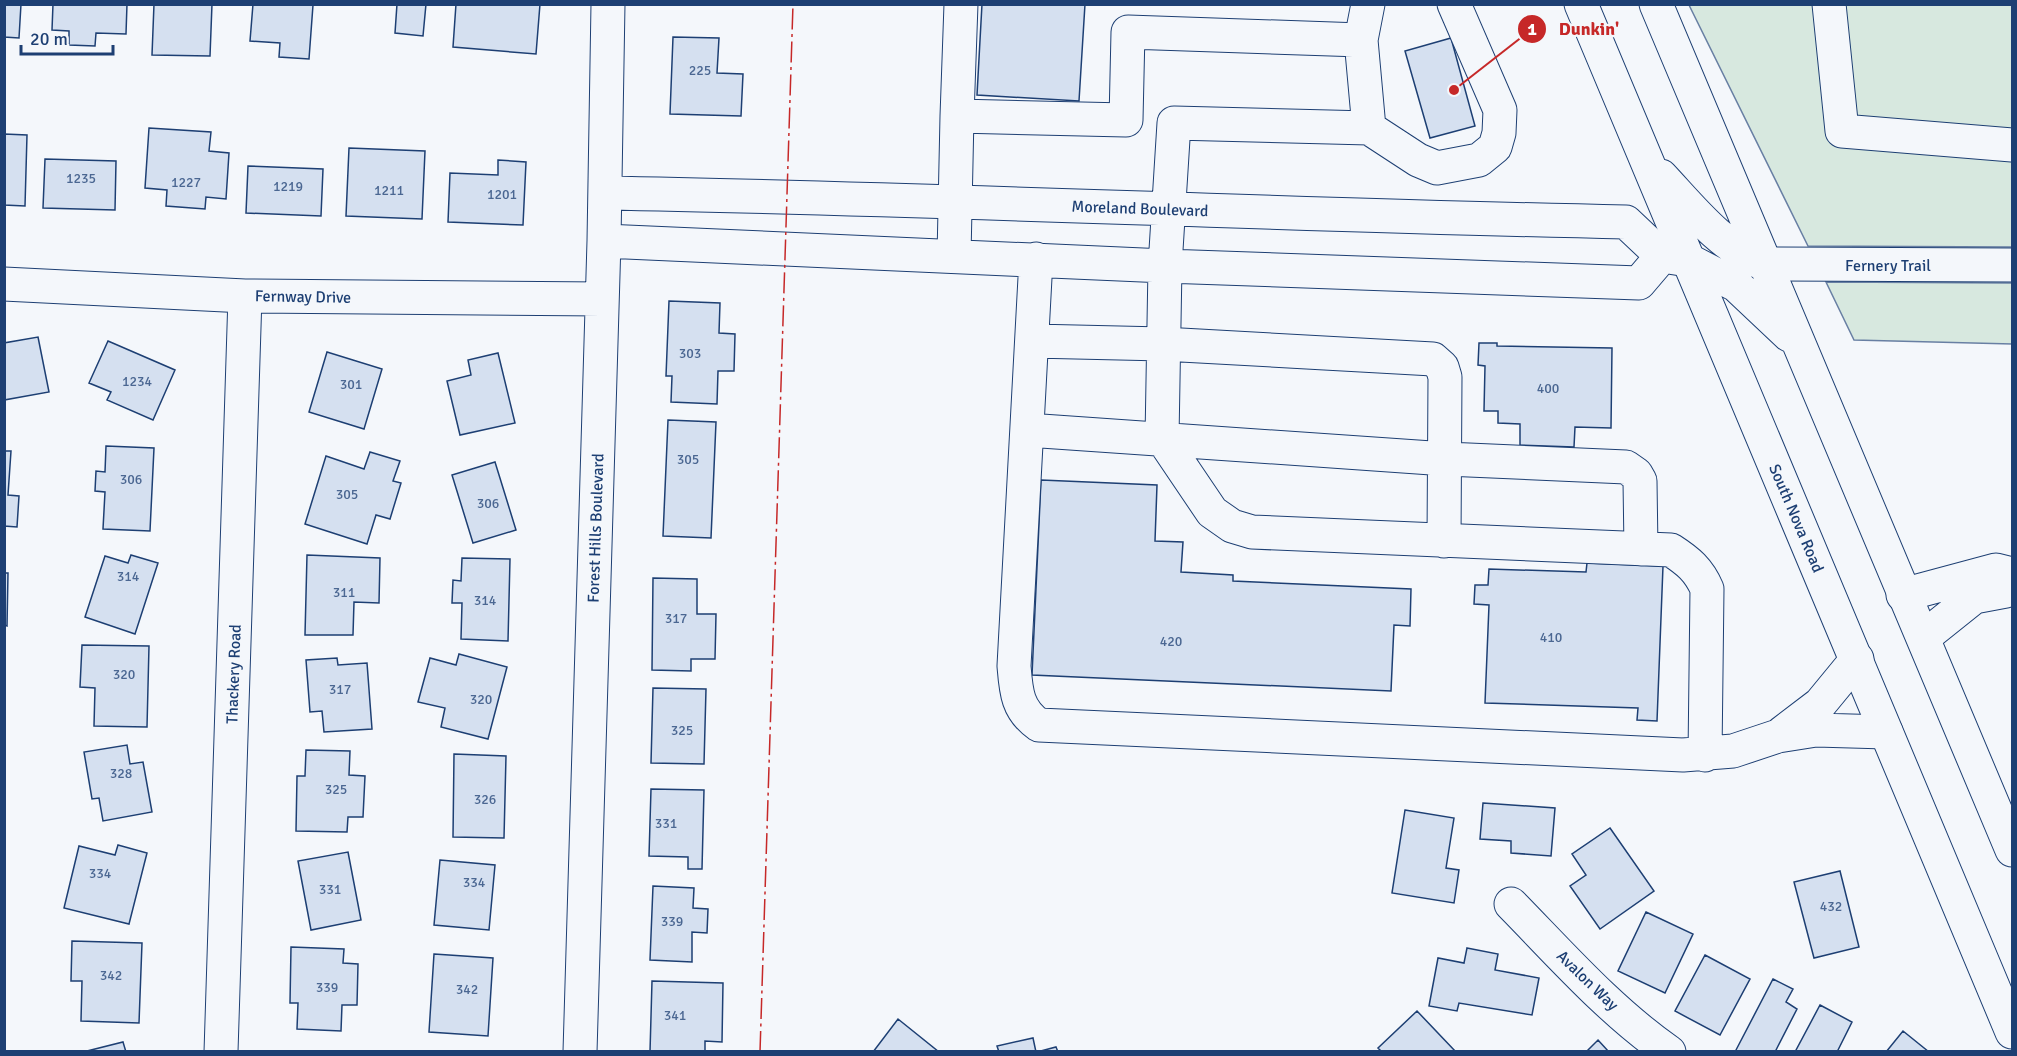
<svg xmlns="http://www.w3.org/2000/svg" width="2017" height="1056" viewBox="0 0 2017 1056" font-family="Signika,sans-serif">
<rect width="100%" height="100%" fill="#f4f7fb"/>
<path fill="#d7e8df" stroke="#687fa3" stroke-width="1.5" d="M1689,5H2012V247L1808,246Z
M1826,282L2012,283V344L1854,340Z"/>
<path fill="#d5e0f0" stroke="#1d3f73" stroke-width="1.5" d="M4,4H21L19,38L4,37Z
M53,4H127L126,34L96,33L95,46L69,45V31L52,30Z
M154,4H212L210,56L152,55Z
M253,4L313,5L309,59L279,57L280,43L250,41Z
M397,4H426L423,36L395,33Z
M456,4H540L536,54L453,47Z
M982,4H1085L1079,101L977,95Z
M673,37L719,38L717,73L743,74L741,116L670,114Z
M1451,38L1475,126L1430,138L1405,51Z
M149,128L211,132L209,151L229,153L226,199L206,197L205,209L166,206L167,190L145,188Z
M4,134L27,135L25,206L4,205Z
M349,148L425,151L422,219L346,216Z
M45,159L116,161L115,210L43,208Z
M498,160L526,162L523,225L448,222L450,173L498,175Z
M248,166L323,169L321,216L246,213Z
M669,301L720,303L719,333L735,334L734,371H718L717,404L671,402L672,376H666Z
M38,337L49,392L4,400V343Z
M108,341L175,370L153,420L107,400L111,392L89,383Z
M1479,343H1497V346L1612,348L1611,428L1575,427L1574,447L1520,445V424L1498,423V411H1484L1485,366L1478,365Z
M327,352L382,369L364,429L309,412Z
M498,353L515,423L460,435L447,381L471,375L468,360Z
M668,420L716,422L711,538L663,536Z
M106,446L154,448L150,531L103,529L105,492L95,491L96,471L105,472Z
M4,451H11L8,495L19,496L17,527L4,526Z
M370,452L400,461L393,481L401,483L390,519L376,515L367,544L305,524L326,456L364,469Z
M495,462L516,530L473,543L452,475Z
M1041,480L1157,485L1155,541L1183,542L1181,572L1233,575V581L1411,589L1410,626L1394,625L1391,691L1032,675Z
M131,555L158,563L135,634L85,617L105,556L128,563Z
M307,555L380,558L379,603L354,602L353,635H305Z
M462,558L510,559L508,641L461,639L462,603H452L453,580L461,581Z
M1587,563L1663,566L1657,721L1637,720L1638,708L1485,703L1489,605L1474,604L1475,585H1488L1489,569L1586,572Z
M4,573H8L7,626L4,625Z
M653,578L697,579V614H716L715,659H691V671L652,670Z
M82,645L149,646L147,727L94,726L95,688L80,687Z
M459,654L507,667L488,739L441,727L445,708L418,702L430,658L456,665Z
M337,658L338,665L367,663L372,729L324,732L322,711L310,712L306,660Z
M653,688L706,689L704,764L651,763Z
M127,745L130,764L143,762L152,812L103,821L99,798L92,799L84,752Z
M306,750L350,751L349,775L365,776L363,817H348L347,832L296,831L297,776H305Z
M454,754L506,756L504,838L453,837Z
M651,789L704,790L702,869H688V857L649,856Z
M1483,803L1555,808L1551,856L1511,853V841L1480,839Z
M1405,810L1454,818L1446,868L1459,870L1454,903L1392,893Z
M1610,828L1654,891L1600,929L1570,886L1586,875L1572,854Z
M118,845L147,853L129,924L64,908L79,846L115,855Z
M348,852L361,920L311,930L298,861Z
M440,860L495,865L489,930L434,925Z
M1840,871L1859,947L1814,958L1794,882Z
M653,886L694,888L693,908L708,909L707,933L692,932V962L650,960Z
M1646,912L1693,934L1665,993L1618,971Z
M72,941L142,943L139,1023L81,1021L82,981H71Z
M291,947L344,949L343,963L358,964L357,1005H342L341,1031L297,1029L298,1003H290Z
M1467,948L1498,954L1495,970L1539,978L1532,1015L1459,1003L1457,1011L1429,1006L1438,958L1464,963Z
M434,954L493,958L488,1036L429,1032Z
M1705,955L1750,979L1720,1035L1675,1011Z
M1773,979L1793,989L1786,1002L1797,1009L1775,1052H1738L1736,1050Z
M652,981L723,983L722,1042L705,1041V1052H650Z
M1820,1005L1852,1022L1837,1052H1795Z
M1417,1011L1456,1052H1382L1378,1048Z
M898,1019L939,1052H873Z
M1903,1031L1929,1052H1886Z
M1033,1038L1036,1052H999L997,1046Z
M1598,1040L1609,1052H1586Z
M123,1042L126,1052H83Z
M1056,1047L1058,1052H1037Z"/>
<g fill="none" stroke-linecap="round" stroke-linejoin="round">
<g stroke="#1d3f73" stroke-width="35">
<path id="minor" d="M961,4L957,116L1126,120L1128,32L1361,40L1369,128L1174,123L1165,266L1162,438L1212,512L1232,526L1252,532L1671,550C1688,561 1699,570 1707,589L1705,755
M1829,4L1842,131L2012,145
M1361,40L1368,4
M1369,128L1418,160L1437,168L1479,160L1495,147L1499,133L1500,110L1454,4
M605,193C945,199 1286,215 1626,222L1662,256L1688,260
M604,241L1165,266L1639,283L1662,256
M954,256L957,116
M1036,259L1014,666C1016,691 1017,710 1039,725L1683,755L1733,751L1778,736L1816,730L1886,732
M1764,264L2012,265
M4,284L245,296L602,299
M1032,341L1163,344L1433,359L1442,367L1445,377L1444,541
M1027,430L1446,459L1626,467L1636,474L1640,481L1641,549
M1903,595L1996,570L2012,574
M1924,637L1974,597L2006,591L2010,586
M1782,733L1820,704L1857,659
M1511,904C1561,955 1610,1011 1669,1052
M221,1052L245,296
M580,1052L604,241L608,4"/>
</g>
<g stroke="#1d3f73" stroke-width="35">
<path id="major" d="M1581,4L2012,1032
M1656,4L2012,850
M1661,176C1692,209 1721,247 1764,264
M1688,260L1736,285L1789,335"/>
</g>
<use href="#minor" stroke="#f4f7fb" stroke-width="33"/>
<use href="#major" stroke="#f4f7fb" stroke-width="33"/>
<path stroke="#c62828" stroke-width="1.5" stroke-dasharray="21 4.5 3 4.5" stroke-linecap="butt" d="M760,1052L793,4"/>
</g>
<g text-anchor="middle" stroke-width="4.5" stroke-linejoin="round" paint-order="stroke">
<g font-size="14" fill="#4b6792">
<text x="700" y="75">225</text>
<text x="81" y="183">1235</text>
<text x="186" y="187">1227</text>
<text x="288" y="191">1219</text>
<text x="389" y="195">1211</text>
<text x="502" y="199">1201</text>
<text x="690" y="358">303</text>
<text x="137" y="386">1234</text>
<text x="351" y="389">301</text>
<text x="1548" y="393">400</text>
<text x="688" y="464">305</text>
<text x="131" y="484">306</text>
<text x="347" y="499">305</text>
<text x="488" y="508">306</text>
<text x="128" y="581">314</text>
<text x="344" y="597">311</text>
<text x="485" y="605">314</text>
<text x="676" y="623">317</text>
<text x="1551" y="642">410</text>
<text x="1171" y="646">420</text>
<text x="124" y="679">320</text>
<text x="340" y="694">317</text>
<text x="481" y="704">320</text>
<text x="682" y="735">325</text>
<text x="121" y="778">328</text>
<text x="336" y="794">325</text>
<text x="485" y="804">326</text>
<text x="666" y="828">331</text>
<text x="100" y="878">334</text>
<text x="474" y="887">334</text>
<text x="330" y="894">331</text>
<text x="1831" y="911">432</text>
<text x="672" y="926">339</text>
<text x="111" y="980">342</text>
<text x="327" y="992">339</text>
<text x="467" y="994">342</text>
<text x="675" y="1020">341</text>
</g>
<g font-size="16" fill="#1d3f73" stroke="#f4f7fb">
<text transform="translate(1140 208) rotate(2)" y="6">Moreland Boulevard</text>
<text x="1888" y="271">Fernery Trail</text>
<text transform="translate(303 296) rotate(1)" y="6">Fernway Drive</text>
<text transform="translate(1797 518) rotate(67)" y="6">South Nova Road</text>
<text transform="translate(595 528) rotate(-88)" y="6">Forest Hills Boulevard</text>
<text transform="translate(233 674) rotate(-88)" y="6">Thackery Road</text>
<text transform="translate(1588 980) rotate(44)" y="6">Avalon Way</text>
</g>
</g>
<path fill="none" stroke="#c62828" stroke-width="2" d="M1454 90L1532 29"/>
<g fill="#c62828" stroke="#f4f7fb" stroke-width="2">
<circle cx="1454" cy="90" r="6"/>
<circle cx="1532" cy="29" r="15"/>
</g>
<g font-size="18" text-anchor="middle" font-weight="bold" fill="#fff">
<text x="1532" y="35">1</text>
</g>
<g font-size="18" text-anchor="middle" font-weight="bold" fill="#c62828" stroke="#f4f7fb" stroke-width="4.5" stroke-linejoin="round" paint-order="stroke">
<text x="1589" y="35">Dunkin'</text>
</g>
<rect width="2017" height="1056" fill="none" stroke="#1d3f73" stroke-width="12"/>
<path d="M21 45v9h92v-9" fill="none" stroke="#1d3f73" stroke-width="3"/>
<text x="30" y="45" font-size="18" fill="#1d3f73" stroke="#f4f7fb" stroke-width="4.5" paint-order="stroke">20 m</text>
</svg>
